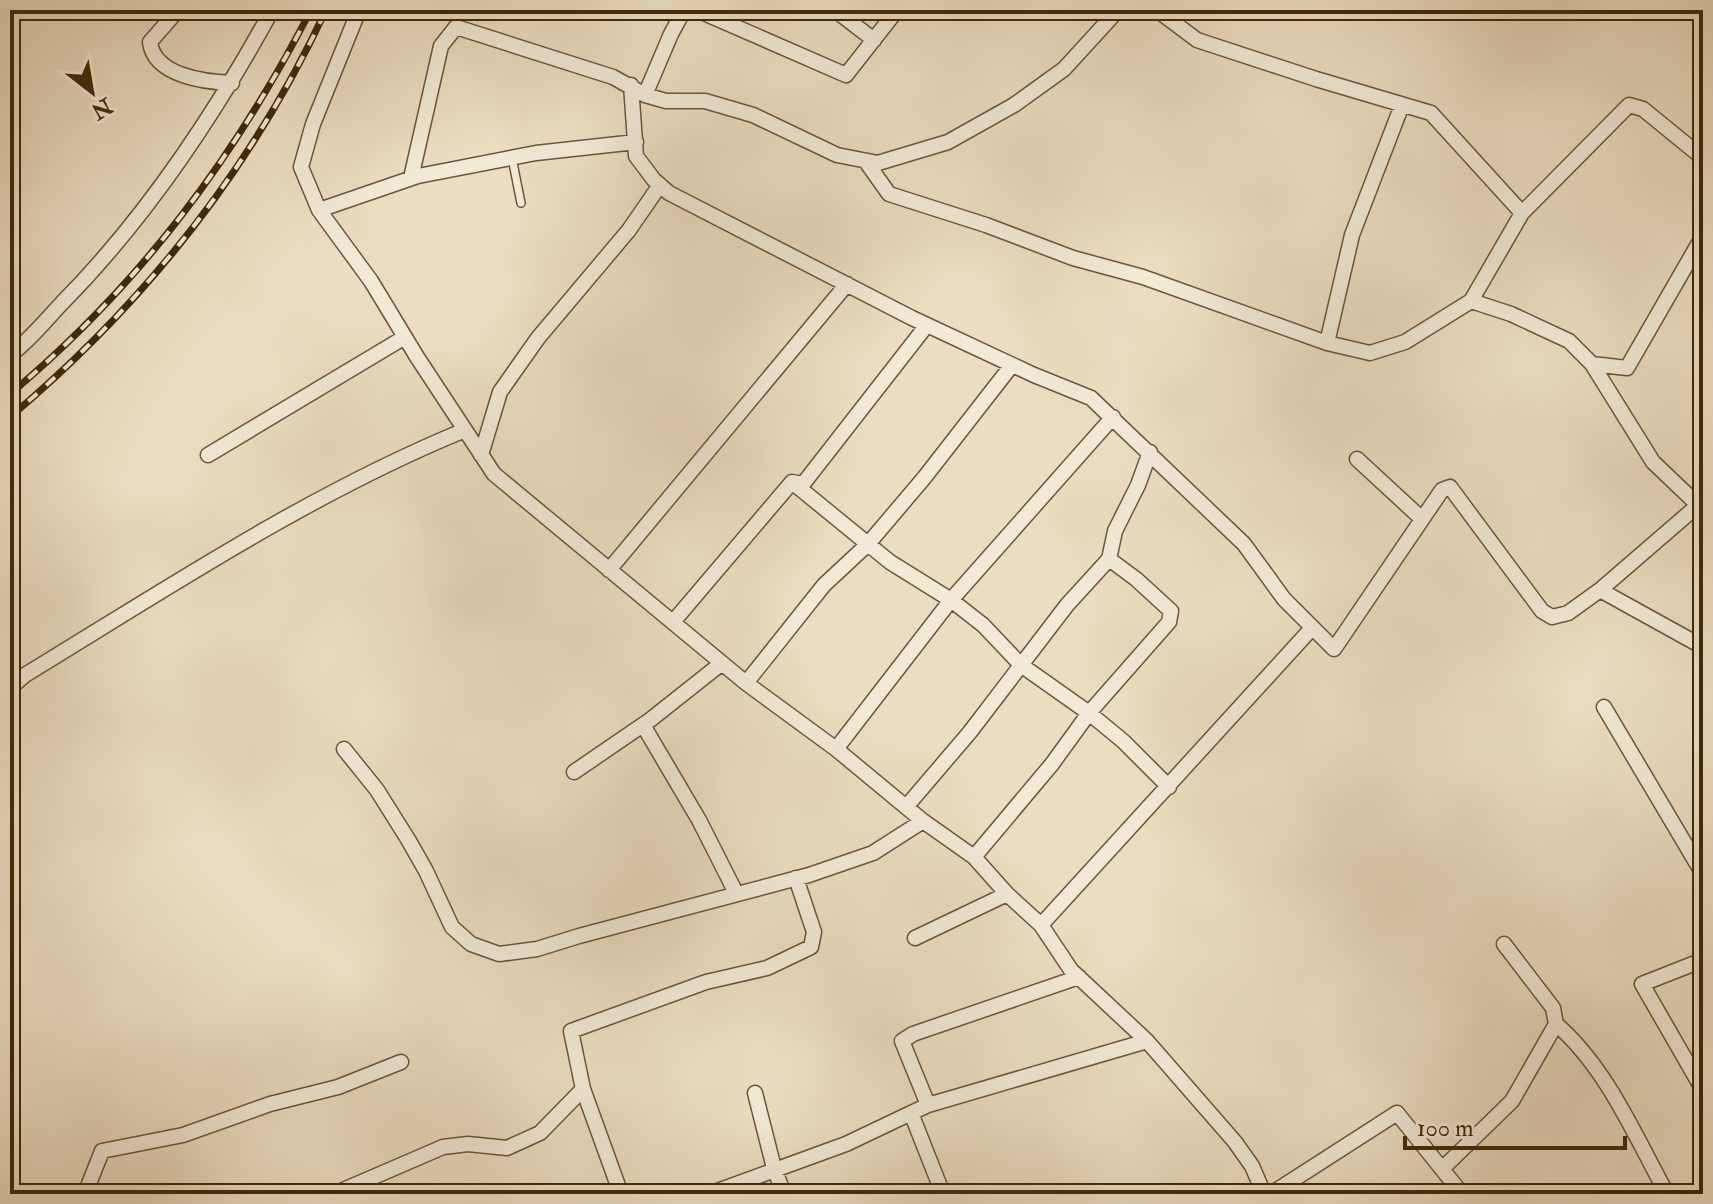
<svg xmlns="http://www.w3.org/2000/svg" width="1713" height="1204" viewBox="0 0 1713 1204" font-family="'IM FELL Double Pica',serif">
<rect width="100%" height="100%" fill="#ebddc1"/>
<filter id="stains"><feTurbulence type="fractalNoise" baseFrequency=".0025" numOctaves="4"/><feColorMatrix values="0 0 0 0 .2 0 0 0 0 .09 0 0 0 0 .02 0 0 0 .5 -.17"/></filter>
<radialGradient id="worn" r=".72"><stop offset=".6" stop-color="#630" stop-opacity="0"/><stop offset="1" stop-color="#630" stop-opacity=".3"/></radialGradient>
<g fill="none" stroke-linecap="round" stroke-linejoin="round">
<g stroke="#6b5635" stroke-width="10">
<path id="lane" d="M512,158L521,203"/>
</g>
<g stroke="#6b5635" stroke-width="17">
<path id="street" d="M178,10L150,42C154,76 205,82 232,83
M359,10L313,124L301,167L319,210L371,281L417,357L494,474L746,683L836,749L923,821L974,857L1007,894L1041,925L1071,970L1147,1041L1235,1142L1252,1166L1264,1194
M697,10L846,75L897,10
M835,10L874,40
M1157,10L1197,40L1316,79L1431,113L1522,213L1629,105L1643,109L1703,158
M631,85L636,156L654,180L669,193L912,318L1034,375L1091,398L1244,544L1284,599L1334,649L1442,490L1450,487L1542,611L1552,617L1568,613L1600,590L1703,647
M645,95L671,34L684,10
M867,163L889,194L986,225L1073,258L1143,277L1327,343L1370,353L1405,342L1471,301L1511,314L1569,341L1592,364L1653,462L1698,505
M411,178L441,46L456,27L613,77L645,95L666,101H705L753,115L837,155L878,163L948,142L1014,105L1064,69L1118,10
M319,210L418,176L536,153L636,142
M1471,301L1522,213
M1327,343L1352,235L1402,105
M10,355C29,341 45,321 62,303C147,217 214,116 272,10
M1592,364L1627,368L1703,236
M208,455L405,337
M481,455L500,392L538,338L629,230L660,185
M1357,459L1422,519
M792,482L890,562L951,600L983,625L1021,665L1089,713L1123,741L1169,787
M792,482L803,484L927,325
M609,570L847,284
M1600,590L1703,501
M673,622L792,482
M746,683L824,585L868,544L924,478L1012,365
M10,688L25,675C168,588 309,494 465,430
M1604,707L1703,874
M643,725L699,820L736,893
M344,749L377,790L409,841L426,871L452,927L471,944L499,954L537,949L579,936L809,875L873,853L923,821
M836,749L951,600L1113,417
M574,772L650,720L722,663
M906,807L970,732L1067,605L1109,559L1115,531L1138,485L1150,452
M974,857L1052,764L1089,713L1169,622L1171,611L1136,579L1109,559
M1041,925L1312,628
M915,938L1007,894
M1703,960L1642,984L1703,1090
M1556,1024C1607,1068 1635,1136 1667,1194
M755,1093L774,1168L784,1194
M928,1105L902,1041L913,1034L1079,977
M911,1113L943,1194
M1442,1169L1512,1101L1556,1024L1553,1008L1504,944
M85,1194L102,1151L183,1135L270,1104L338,1087L401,1062
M334,1194L443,1147L468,1144L507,1148L540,1133L583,1089
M621,1194L583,1089L571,1031L706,982L767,968L811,947L814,932L796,878
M709,1194L846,1144L928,1105L1147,1041
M1271,1194L1397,1113L1462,1194"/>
</g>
<use href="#lane" stroke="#f2e9d7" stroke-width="7"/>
<use href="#street" stroke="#f2e9d7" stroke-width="14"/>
<g stroke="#402906" stroke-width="7">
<path id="rail" d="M10,394C139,286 234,159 311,10
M10,417C143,305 252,168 326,10"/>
</g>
<use href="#rail" stroke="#f2e9d7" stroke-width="4" stroke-dasharray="12" stroke-linecap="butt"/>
</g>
<rect width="1713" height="1204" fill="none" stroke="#ebddc1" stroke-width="40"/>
<rect x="12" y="12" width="1689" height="1180" fill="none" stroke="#402906" stroke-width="4"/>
<rect x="20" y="20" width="1673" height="1164" fill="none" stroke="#402906" stroke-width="2"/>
<g transform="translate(92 92) rotate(149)" stroke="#f2e9d7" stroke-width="6" paint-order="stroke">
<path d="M0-6L14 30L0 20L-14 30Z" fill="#402906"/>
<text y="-12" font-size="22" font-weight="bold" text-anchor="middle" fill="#402906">N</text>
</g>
<path d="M1405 1136v12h220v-12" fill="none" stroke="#402906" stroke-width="4"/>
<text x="1417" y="1136" font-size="24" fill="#402906" stroke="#f2e9d7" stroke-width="6" paint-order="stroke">100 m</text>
<rect width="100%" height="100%" filter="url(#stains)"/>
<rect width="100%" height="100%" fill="url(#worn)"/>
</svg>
